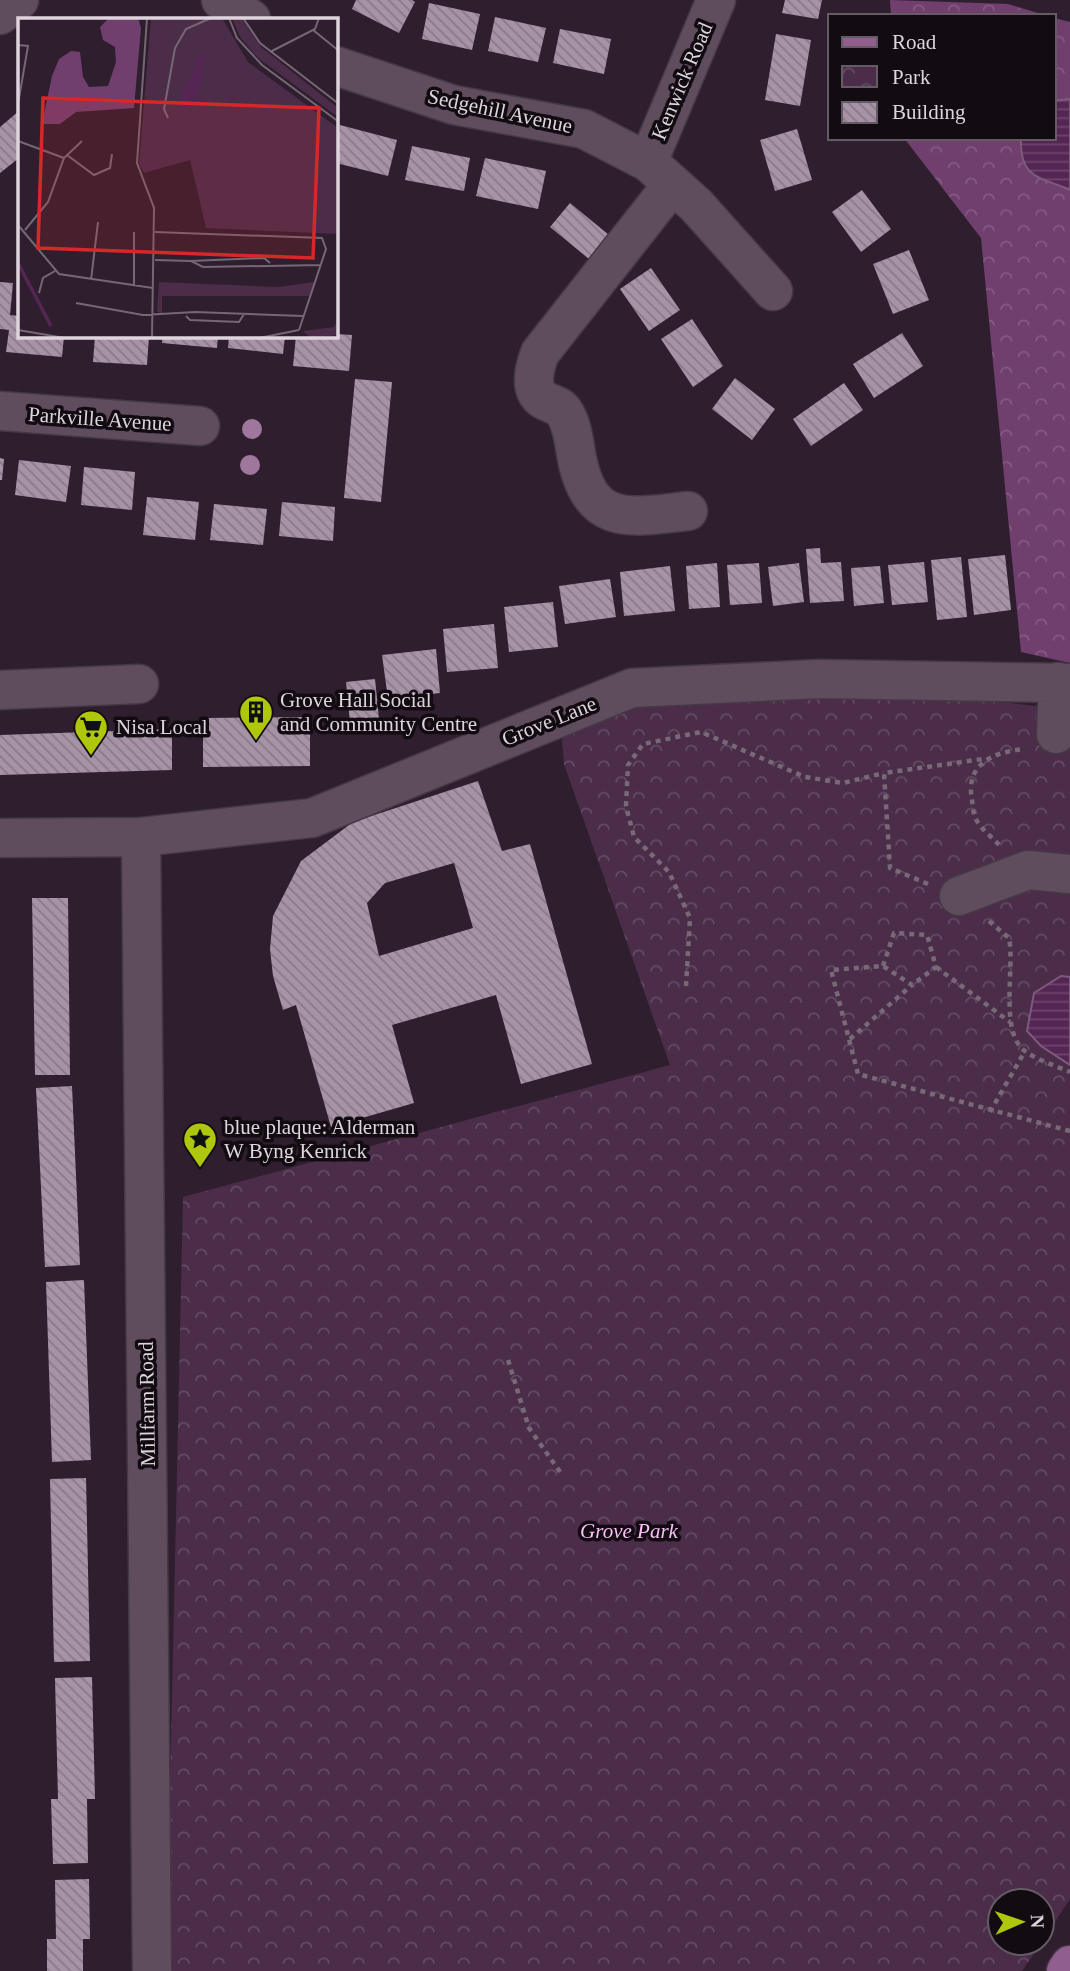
<svg xmlns="http://www.w3.org/2000/svg" width="1070" height="1971" viewBox="0 0 1070 1971" font-family="'Times New Roman',serif">
<defs>
<pattern id="forest-crowns" width="20" height="18" patternUnits="userSpaceOnUse" patternTransform="scale(1.75)"><rect width="20" height="18" fill="#703f6e"/><path d="M2 6a3 3 0 1 1 6 0M12 15a3 3 0 1 1 6 0" fill="none" stroke="#845a82"/></pattern>
<pattern id="park-crowns" width="20" height="18" patternUnits="userSpaceOnUse" patternTransform="scale(1.75)"><rect width="20" height="18" fill="#4b2d4a"/><path d="M2 6a3 3 0 1 1 6 0M12 15a3 3 0 1 1 6 0" fill="none" stroke="#644b64"/></pattern>
<pattern id="water-rules" width="6" height="5" patternUnits="userSpaceOnUse" patternTransform="scale(1.75)"><rect width="6" height="5" fill="#552654"/><path d="M0 2.5h6" fill="none" stroke="#6d456c"/></pattern>
<pattern id="building-back-hatch" width="6" height="6" patternUnits="userSpaceOnUse" patternTransform="scale(1.75)"><rect width="6" height="6" fill="#a793a6"/><path d="M-1 5l2 2M0 0l6 6M5-1l2 2" fill="none" stroke="#897a88"/></pattern>
</defs>
<rect width="100%" height="100%" fill="#2f1e2e"/>
<path fill="url(#forest-crowns)" d="M890,0L1008,4L1048,16H891Z
M1054,18L1070,22V663L1021,652L981,238L904,138H1054Z"/>
<path fill="url(#park-crowns)" d="M888,694L957,697L1070,710V1899L1042,1941V1901H1000V1943H1041L1022,1971H166L183,1197L670,1065L564,764L562,739L587,720L628,704Z"/>
<path fill="url(#water-rules)" stroke="#7e5a7d" stroke-width="2" d="M1070,99V190C1042,177 1019,180 1021,138H1054V101Z
M1061,976L1070,977V1065L1041,1046L1027,1031L1034,993Z"/>
<path fill="url(#building-back-hatch)" fill-rule="evenodd" d="M356,0H412L415,2L399,33L352,9Z
M785,0H822L818,19L782,13Z
M429,3L480,14L472,50L422,39Z
M495,17L546,28L538,62L488,51Z
M560,29L611,39L604,74L553,63Z
M776,34L811,40L800,106L765,100Z
M19,111V158L0,173V127Z
M340,125L397,140L388,176L336,163Z
M797,129L812,180L775,191L760,140Z
M412,146L470,158L464,191L405,180Z
M485,158L546,171L538,209L476,196Z
M862,190L891,229L861,252L832,212Z
M570,203L609,235L589,259L550,227Z
M909,250L929,300L893,314L873,264Z
M651,268L680,310L649,331L620,289Z
M0,282L13,283L10,315L19,316V336H64L62,357L6,352L9,330L0,329Z
M692,319L723,366L693,387L661,339Z
M902,333L923,366L874,398L853,364Z
M336,334L352,335L349,371L293,366L296,336Z
M95,336H149L147,365L93,362Z
M162,336H218L217,348L162,343Z
M229,336H285L283,354L228,348Z
M735,378L775,409L752,440L712,409Z
M355,379L392,382L381,502L344,498Z
M844,383L863,410L811,446L793,419Z
M0,458L4,459L2,480H0Z
M19,460L71,466L66,502L15,495Z
M84,467L135,472L132,510L81,505Z
M147,497L199,502L195,540L143,535Z
M282,502L335,507L333,541L279,536Z
M214,504L267,509L263,545L210,540Z
M820,548L821,563L841,562L844,601L810,603L806,549Z
M1005,555L1011,610L974,615L968,559Z
M961,557L967,617L937,620L931,560Z
M924,562L928,602L892,605L888,565Z
M717,563L720,607L689,609L686,566Z
M759,563L762,603L730,605L727,565Z
M799,563L804,602L773,606L768,567Z
M670,566L675,611L624,616L620,572Z
M880,566L884,603L854,606L851,568Z
M610,579L616,617L565,624L559,586Z
M553,602L558,647L509,652L504,607Z
M494,624L498,668L447,672L443,629Z
M436,649L440,693L388,699L382,655Z
M375,679L380,729L351,732L346,682Z
M310,717V766L203,767V718Z
M172,729V770L0,775V735Z
M478,781L502,851L530,844L592,1064L521,1084L496,995L392,1025L414,1103L331,1127L296,1005L283,1010L273,976L270,949L273,916L301,861L353,822ZM454,863L473,928L379,956L367,903L385,883Z
M32,898H68L70,1075H35Z
M72,1086L80,1265L45,1267L36,1088Z
M84,1280L91,1460L52,1462L46,1282Z
M86,1478L90,1661L54,1662L50,1479Z
M92,1677L95,1799H87L88,1863L53,1864L51,1799H58L55,1678Z
M89,1879L90,1939H83V1971H47V1939H56L55,1880Z"/>
<g fill="none" stroke-linecap="round" stroke-linejoin="round">
<g stroke="#463946" stroke-width="41">
<path id="minor" d="M221,0L251,19
M0,15L19,0
M336,66L454,105L584,129L648,162L696,205L773,291
M648,162L716,0
M672,185L540,353C535,366 529,387 541,398C548,404 559,404 564,412C573,425 574,444 577,459C591,528 631,517 688,511
M0,411L200,426
M0,690L139,684
M1056,734L1058,682
M141,837L152,1971
M0,838L141,837L312,818L632,688L819,679L1070,683
M959,896L1028,870L1070,874"/>
</g>
<g stroke="#463946" stroke-width="41">
<path id="major" d="M1066,1971L1070,1965"/>
</g>
<path stroke="#776976" stroke-width="4.5" stroke-dasharray="5 5" stroke-linecap="butt" d="M999,845C992,837 982,830 977,821C973,816 973,806 972,800C965,763 994,752 1025,749
M928,884L890,868L884,773L983,759
M989,921L1009,938C1015,967 999,1033 1025,1051C1037,1060 1056,1066 1070,1072
M883,966L894,933L927,935L936,967L912,985L883,966L831,970L858,1074L1070,1131
M936,967L1010,1022
M686,986L690,918L669,872L634,837L626,806L628,765L643,744L701,732L805,777L843,783L884,773
M850,1039L912,985
M990,1112L1025,1051
M508,1360L529,1428L563,1476"/>
<use href="#minor" stroke="#5f4d5e" stroke-width="38"/>
<use href="#major" stroke="#915e90" stroke-width="38"/>
</g>
<g fill="#9f779d">
<circle cx="252" cy="429" r="10"/>
<circle cx="250" cy="465" r="10"/>
</g>
<defs>
<g id="building-pin" transform="scale(1.75)"><path d="M0 17L-7.5 6A9.5 9.5 0 1 1 7.5 6Z" fill="#aec60c" stroke="#120b12"/><path d="M-4-6H4V6H1V3H-1V6H-4ZM-2.5-4.3h1.7v1.8h-1.7ZM.8-4.3h1.7v1.8H.8ZM-2.5-1h1.7V.8h-1.7ZM.8-1h1.7V.8H.8Z" fill="#111"/></g>
<g id="supermarket-pin" transform="scale(1.75)"><path d="M0 17L-7.5 6A9.5 9.5 0 1 1 7.5 6Z" fill="#aec60c" stroke="#120b12"/><path d="M-6-5.5h2.5l.6 2H6L4.5 2H-2.5L-4.4-4H-6ZM-1.5 3.2a1.3 1.3 0 1 0 .1 0ZM3 3.2a1.3 1.3 0 1 0 .1 0Z" fill="#111"/></g>
<g id="sight-pin" transform="scale(1.75)"><path d="M0 17L-7.5 6A9.5 9.5 0 1 1 7.5 6Z" fill="#aec60c" stroke="#120b12"/><path d="M0-6L1.8-2.2L6-1.7L2.9 1.2L3.7 5.4L0 3.3L-3.7 5.4L-2.9 1.2L-6-1.7L-1.8-2.2Z" fill="#111"/></g>
</defs>
<g fill-rule="evenodd">
<use href="#building-pin" x="256" y="712"/>
<use href="#supermarket-pin" x="91" y="727"/>
<use href="#sight-pin" x="200" y="1139"/>
</g>
<g text-anchor="middle" stroke-width="7" stroke-linejoin="round" paint-order="stroke">
<g font-size="21" fill="#dfd4de" stroke="#120b12">
<text transform="translate(682 81) rotate(-67)" y="7">Kenwick Road</text>
<text transform="translate(500 111) rotate(12)" y="7">Sedgehill Avenue</text>
<text transform="translate(100 419) rotate(4)" y="7">Parkville Avenue</text>
<text transform="translate(549 721) rotate(-22)" y="7">Grove Lane</text>
<text transform="translate(147 1404) rotate(-91)" y="7">Millfarm Road</text>
</g>
<g font-size="21" fill="#dfd4de" stroke="#120b12" text-anchor="start">
<text x="280" y="707">Grove Hall Social<tspan x="280" dy="24">and Community Centre</tspan></text>
<text x="116" y="734">Nisa Local</text>
<text x="224" y="1134">blue plaque: Alderman<tspan x="224" dy="24">W Byng Kenrick</tspan></text>
</g>
<g font-size="21" font-style="italic" fill="#fbbff7" stroke="#120b12">
<text x="629" y="1538">Grove Park</text>
</g>
</g>
<g transform="translate(18 18)">
<rect width="320" height="320" fill="#2f1e2e"/>
<path d="M214,0H223L243,29L320,90V99L240,40L222,19ZM141,264L260,269L297,264L292,278H144V296L139,293ZM320,302V317L293,320L285,313L316,309Z" fill="#4b2d4a"/>
<path d="M91,0H120L123,10L116,90L58,94L42,106H24L34,58L41,41L53,33L62,34L65,59L71,69L90,68L98,44L97,29L85,22L82,9Z" fill="#703f6e"/>
<path d="M133,0H204L230,44L320,110V216L188,210L172,142L126,155L121,146Z" fill="#4b2d4a"/>
<path d="M188,33L182,73L171,90H164L162,82L180,40Z" fill="#552654"/>
<path fill="none" stroke="#552654" stroke-width="3.5" d="M0,245L33,308"/>
<path fill="none" stroke="#756774" stroke-width="2" d="M129,0L119,145L136,190L134,320M211,0L219,20L244,47L321,104M225,0L242,25L321,86M295,12L321,33M0,27L10,28L0,86M252,34L297,11L301,0M150,100L146,91L157,30L168,11L193,0M0,123L46,140M49,137L76,157L92,150L94,136M0,207L41,256L135,270M7,212L30,184L46,140L64,123M137,214L304,220L308,231L281,312M137,242L173,243L185,249L303,247M173,243L246,240L252,245M73,262L80,204M116,268V214M21,275L25,260L37,253M58,285L125,297L177,294L285,298M168,298L172,302L221,304L226,296M0,312L47,320M241,320L281,312"/>
<path fill="#d62828" fill-opacity="0.15" stroke="#d62828" stroke-width="3.5" d="M25,80L301,90L295,240L20,230Z"/>
<rect width="320" height="320" fill="none" stroke="#dfd4de" stroke-width="3.5"/>
</g>
<rect x="828" y="14" width="228" height="126" fill="#120b12" stroke="#645b64" stroke-width="2"/>
<rect x="842" y="37" width="35" height="10" fill="#915e90" stroke="#645b64" stroke-width="2"/>
<text x="892" y="49" font-size="21" fill="#dfd4de">Road</text>
<rect x="842" y="66" width="35" height="21" fill="url(#park-crowns)" stroke="#645b64" stroke-width="2"/>
<text x="892" y="84" font-size="21" fill="#dfd4de">Park</text>
<rect x="842" y="102" width="35" height="21" fill="url(#building-back-hatch)" stroke="#645b64" stroke-width="2"/>
<text x="892" y="119" font-size="21" fill="#dfd4de">Building</text>
<g transform="translate(1021 1922) rotate(88)"><circle r="33" fill="#120b12" stroke="#645b64" stroke-width="2"/>
<path d="M0-5L12 26L0 18L-12 26Z" fill="#aec60c"/>
<text y="-10" font-size="19" font-weight="bold" text-anchor="middle" fill="#dfd4de">N</text>
</g>
</svg>
